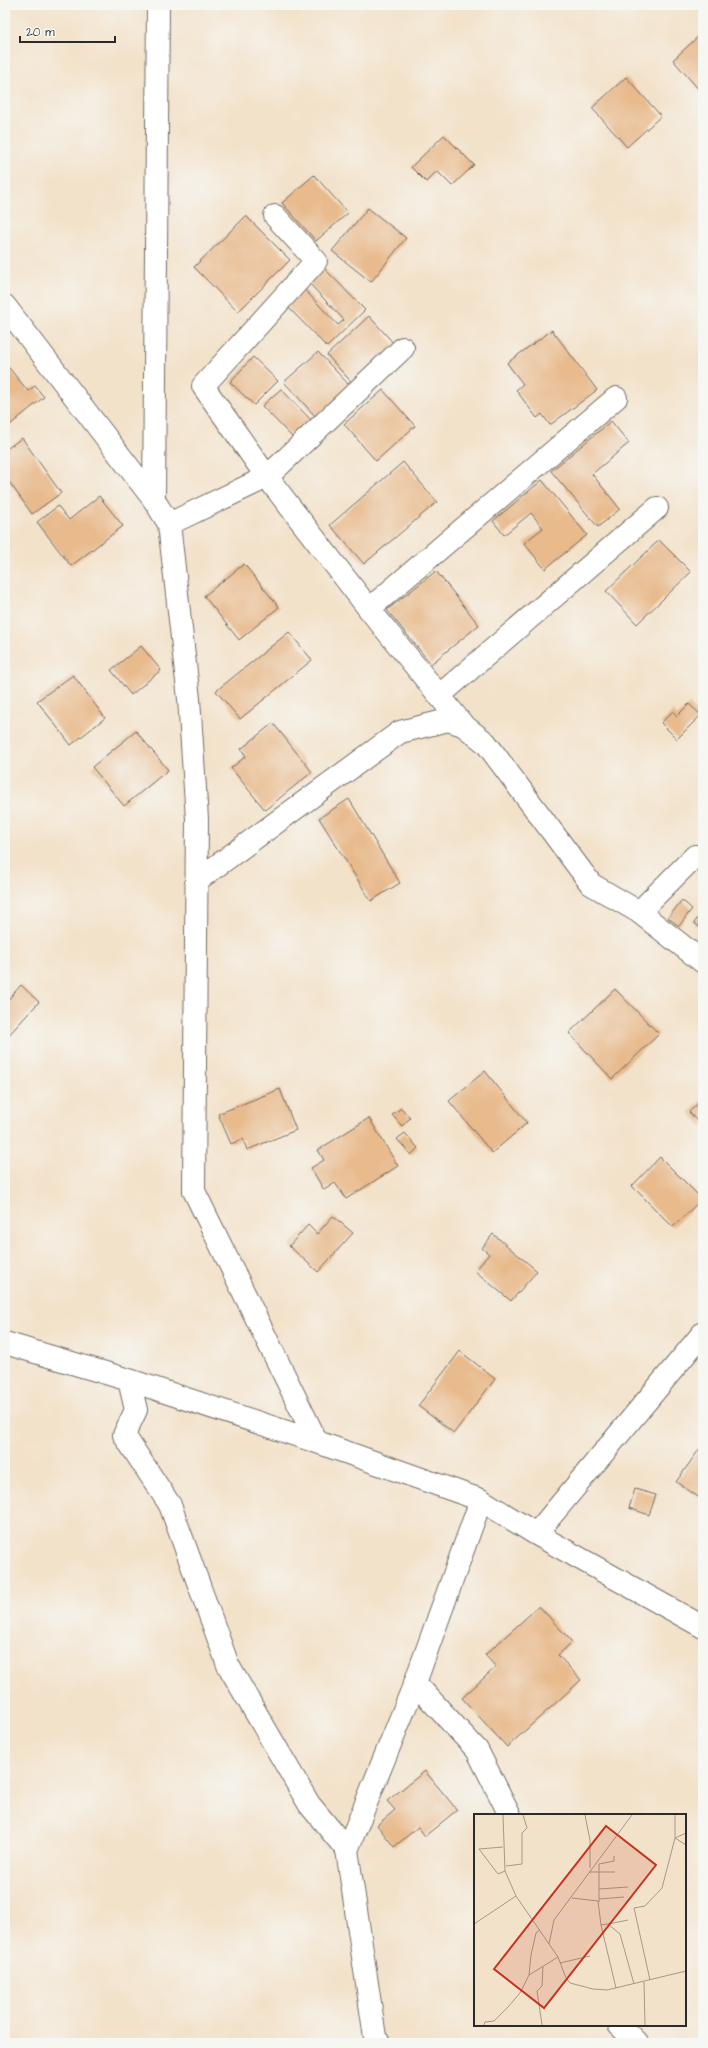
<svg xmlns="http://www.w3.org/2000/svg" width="708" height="2048" viewBox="0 0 708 2048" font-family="'Architects Daughter',sans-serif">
<rect width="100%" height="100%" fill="#f6f6f2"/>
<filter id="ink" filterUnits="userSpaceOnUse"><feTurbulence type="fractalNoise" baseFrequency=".025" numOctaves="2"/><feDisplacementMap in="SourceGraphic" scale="8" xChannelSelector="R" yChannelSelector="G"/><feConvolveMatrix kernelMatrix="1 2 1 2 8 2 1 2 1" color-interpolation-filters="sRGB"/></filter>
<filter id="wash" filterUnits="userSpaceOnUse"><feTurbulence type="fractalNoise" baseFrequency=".012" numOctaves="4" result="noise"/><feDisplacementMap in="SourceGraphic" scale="16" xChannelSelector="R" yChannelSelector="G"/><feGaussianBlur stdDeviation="0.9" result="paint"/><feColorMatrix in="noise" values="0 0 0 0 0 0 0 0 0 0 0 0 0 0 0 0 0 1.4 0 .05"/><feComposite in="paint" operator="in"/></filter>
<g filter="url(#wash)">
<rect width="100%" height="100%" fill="#f3e2ca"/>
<g id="blocks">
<path fill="#e8ba8c" d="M703,32V90L701,92L673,60Z
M626,77L661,116L627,147L592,108Z
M444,135L474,165L452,186L437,171L426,182L411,167Z
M314,175L348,213L316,241L282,203Z
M368,208L406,238L371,282L332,251Z
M246,216L290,260L238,312L194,267Z
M322,266L365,310L327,347L284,303L301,286L338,325L344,320L307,281Z
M369,316L396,346L354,385L327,355Z
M552,330L597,390L550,425L542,414L537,418L516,390L523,384L507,363Z
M318,352L350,386L316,417L284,382Z
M253,357L278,381L254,405L230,382Z
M5,363L28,391L35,386L44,397L5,429Z
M281,389L312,421L293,438L262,406Z
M383,390L415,426L376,461L344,424Z
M611,421L629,443L592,474L620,509L598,527L551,471Z
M22,438L61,493L32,514L5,476V450Z
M403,462L437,502L364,564L330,525Z
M542,480L587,535L545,569L524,543L543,528L531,513L504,535L493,521Z
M99,496L123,526L71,566L37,522L58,506L69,520Z
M659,540L691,572L637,624L606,591Z
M244,564L279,607L239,640L204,596Z
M436,571L479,625L431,664L387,610Z
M289,632L312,660L240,719L216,691Z
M141,646L161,670L131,695L111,670Z
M73,675L105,718L71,745L37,701Z
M689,704L701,715L677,739L661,723L673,711L677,716Z
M273,723L312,772L265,810L231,768L246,756L241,749Z
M136,731L168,770L124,806L92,767Z
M349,799L400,883L371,901L319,818Z
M682,900L692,909L679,926L668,918Z
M703,911V930L694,923Z
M21,985L39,1002L5,1039V1003Z
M615,989L659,1034L612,1079L569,1033Z
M485,1071L527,1123L492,1153L449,1101Z
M280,1089L296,1130L247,1150L243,1139L231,1144L218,1114Z
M703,1099V1128L689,1112Z
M401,1108L410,1118L402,1126L392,1115Z
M369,1118L398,1166L346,1199L335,1183L324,1190L311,1168L324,1160L318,1150Z
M405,1133L418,1148L411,1155L397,1139Z
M660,1157L702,1199L673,1227L632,1186Z
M333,1216L353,1233L318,1272L289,1246L308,1225L317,1234Z
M493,1234L537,1271L511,1301L475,1271L489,1254L482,1248Z
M460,1351L495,1379L454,1433L418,1406Z
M703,1444V1500L676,1482Z
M635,1489L656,1495L649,1515L629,1508Z
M539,1606L572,1642L558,1655L581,1680L507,1747L462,1698L496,1667L485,1655Z
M425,1771L457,1810L425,1836L418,1827L394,1847L377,1825L395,1810L387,1801Z"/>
</g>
</g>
<g filter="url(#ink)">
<use href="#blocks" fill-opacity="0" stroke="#716b63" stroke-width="1"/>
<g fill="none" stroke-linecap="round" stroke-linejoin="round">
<g stroke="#716b63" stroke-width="24">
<path id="minor" d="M158,5L154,500L169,524L189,699L197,819L194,1191L317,1442
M275,216L316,261L203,386L267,477L369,609
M5,306L154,500
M169,524L267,477L403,348
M440,695L657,508
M463,725L369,609L616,398
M196,881L400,732L448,720L463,725L486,743L591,884L639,912L695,856H703
M639,912L703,962
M5,1343L129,1380L317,1442L481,1500L536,1534L703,1627
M129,1380L136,1410L124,1435L170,1505L228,1665L309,1804L347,1850
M536,1534L703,1333
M415,1683L477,1750L510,1815
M619,2025L637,2043
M379,2043L375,2037L347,1850L415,1683L481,1500"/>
</g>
<use href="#minor" stroke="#fff" stroke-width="22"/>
</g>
</g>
<g transform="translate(474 1814)">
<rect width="212" height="212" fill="#f3e2ca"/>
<path fill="none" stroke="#a3998a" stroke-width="1" d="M29,1L31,57L42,82M111,1L116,26V54M201,1V24L212,31M29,33L5,35L24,60L31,57M32,52L48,50V19L53,14L49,1M115,58H141M125,75V50L140,47V42M98,84L124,87L127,111L134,110L146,120L160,170M125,85L150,83M125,88V75L154,73M0,110L42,82L84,143L92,164L96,169L119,175L133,176L212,157M134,110L154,106M127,111L142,174M75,130L80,106L158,1M86,149L116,142M55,161L57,141L62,119L66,116M176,166L160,94L171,92L188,74L201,24L212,19M170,168L171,211M10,211L11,208L20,207L34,193L46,179L55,161L84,143M68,211L63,177L68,172L69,153"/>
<path fill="#c8321e" fill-opacity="0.15" stroke="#c8321e" stroke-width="2" d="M132,12L182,51L70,194L20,155Z"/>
<rect width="212" height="212" fill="none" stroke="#2b2b2b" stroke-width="2"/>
</g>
<rect width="708" height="2048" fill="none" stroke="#f6f6f2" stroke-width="20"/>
<path d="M20 36v6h95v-6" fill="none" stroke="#2b2b2b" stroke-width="2"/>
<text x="26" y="36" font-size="12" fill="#2b2b2b" stroke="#f6f6f2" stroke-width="3" paint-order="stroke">20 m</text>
</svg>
